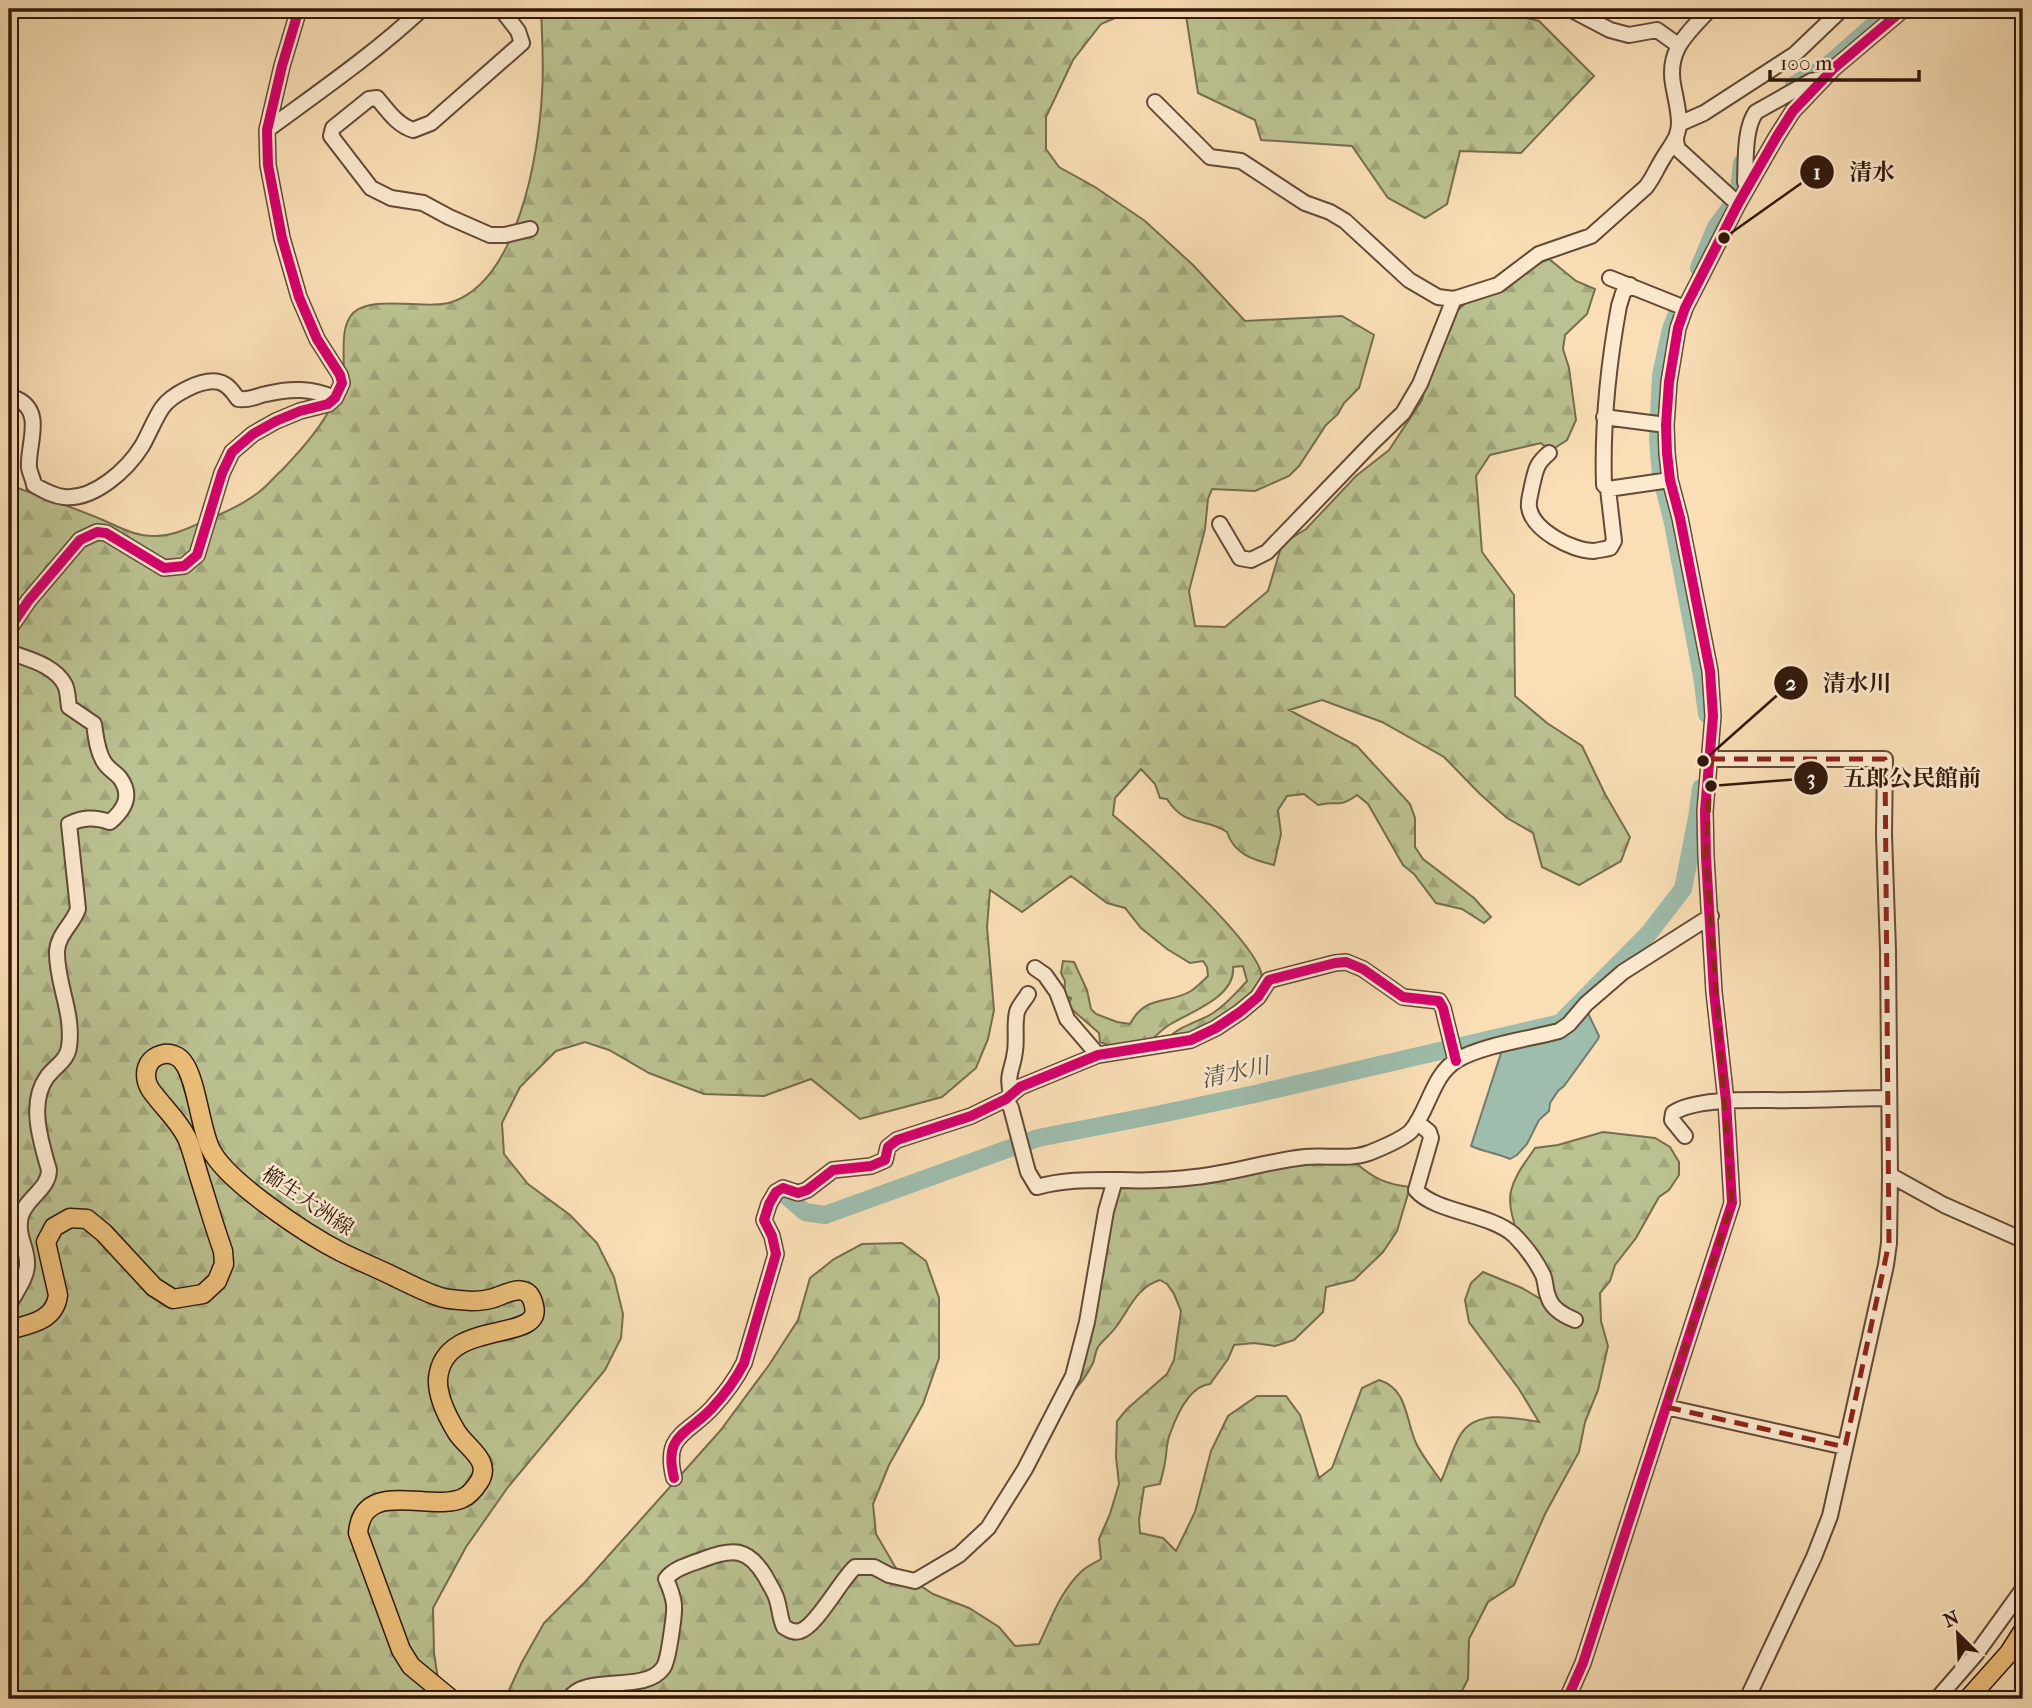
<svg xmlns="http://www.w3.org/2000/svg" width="2032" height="1708" viewBox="0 0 2032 1708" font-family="'IM FELL French Canon','Noto Serif JP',serif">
<defs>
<pattern id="forest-firs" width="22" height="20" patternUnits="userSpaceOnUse" patternTransform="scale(1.75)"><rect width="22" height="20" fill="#bbc291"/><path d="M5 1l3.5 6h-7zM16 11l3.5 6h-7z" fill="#a1a67c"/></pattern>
</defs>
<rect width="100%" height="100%" fill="#fadfb6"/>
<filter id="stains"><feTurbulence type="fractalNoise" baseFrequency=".00286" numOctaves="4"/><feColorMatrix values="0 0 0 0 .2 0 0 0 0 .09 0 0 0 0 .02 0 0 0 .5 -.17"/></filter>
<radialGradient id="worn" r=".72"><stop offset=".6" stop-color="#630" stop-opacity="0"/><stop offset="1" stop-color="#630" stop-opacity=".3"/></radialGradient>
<path fill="url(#forest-firs)" stroke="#766d4e" stroke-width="2" d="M541,9H1136L1101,24L1073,60L1046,117V149L1059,167L1095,187L1145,221L1193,265L1245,321L1342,316L1374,335L1359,388L1344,403L1338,414L1326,425L1299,466L1289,476L1255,491L1212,489L1208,499L1205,529L1189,591L1195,626L1225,627L1268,591L1282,544L1306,529L1356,476L1389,450L1422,400L1428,376L1442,340L1457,311L1472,297L1496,293L1532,266L1549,259L1576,281L1595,289L1587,314L1565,335L1563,349L1569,368L1576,420L1567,440L1550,451L1541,443L1490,455L1476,476L1482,552L1514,595L1515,696L1547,723L1582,746L1605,794L1630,837L1621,861L1579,885L1542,867L1533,833L1507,818L1480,794L1444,757L1382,722L1322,700L1289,710L1357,746L1410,804L1415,818V847L1423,859L1474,898L1491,917L1484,923L1462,909L1436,903L1414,874L1403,865L1368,804L1357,795C1338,809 1337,800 1318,805L1304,794L1287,796L1278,810L1281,834L1274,865C1253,860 1234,854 1227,832C1204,816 1186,829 1167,799L1160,798L1155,784L1141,769L1115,798L1113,815C1142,839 1260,944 1262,977C1262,985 1256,994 1250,999C1239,1008 1212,1027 1200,1032C1190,1036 1178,1037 1168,1039C1178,1026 1199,1022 1213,1013C1227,1004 1236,993 1247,981L1243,966L1233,967C1236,997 1190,1012 1169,1025C1161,1030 1153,1039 1148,1042C1143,1045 1121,1048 1116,1047C1111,1047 1105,1044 1100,1042L1099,1033L1068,1006L1071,998L1064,996L1065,981L1061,973L1063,961L1074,962L1087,990L1091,1009L1096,1014L1117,1022L1130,1024C1146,994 1167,1005 1191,991C1197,987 1203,981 1208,976L1207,967L1203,961L1190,963L1167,949L1141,928L1125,908L1107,903L1071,876L1022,912L990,890L987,927L994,1010L988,1039L976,1068L942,1097L860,1119L811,1079L764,1096L704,1094L649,1073L609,1050L585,1042L556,1051L520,1087L502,1123L504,1154L528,1184L570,1215L597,1243L614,1277L623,1314L621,1338L605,1370L508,1487L466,1547L433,1608L434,1653L441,1699H9V485C40,496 72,507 103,520C119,527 134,536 153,536C169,537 184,530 198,524C219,515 241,506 259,492C267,486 274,477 282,470C304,447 324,424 338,394C350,371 337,337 350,317C366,292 427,311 452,302C518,280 539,154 542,93C544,65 542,37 541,9Z
M1185,9H1487L1539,21L1594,76L1521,153L1460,151L1447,204L1425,218L1388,198L1352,146L1261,140L1255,120L1198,93Z
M1603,1132L1655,1138L1670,1147L1679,1162V1175L1669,1190L1659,1197L1636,1238L1615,1265L1610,1281L1600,1293L1601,1321L1608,1346L1598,1390L1585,1422L1579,1452L1545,1514L1514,1585L1488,1602L1469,1639L1468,1679L1458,1699H505L522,1662L544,1623L585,1582L720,1431L769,1365L798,1320L810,1278L834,1259L862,1244L902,1243L926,1261L939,1298V1358L923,1404L889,1465L873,1504L876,1534L897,1570L933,1594L969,1608L999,1627L1015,1646L1039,1644C1051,1619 1061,1590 1082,1571C1087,1566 1095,1563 1101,1559L1099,1539L1110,1514L1119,1484L1116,1457L1117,1421L1127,1409L1167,1374L1174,1360L1181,1311L1174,1294L1167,1284L1160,1280C1137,1287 1130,1308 1116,1327C1111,1334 1103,1340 1098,1347C1095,1352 1095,1358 1093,1363C1088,1373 1079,1387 1070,1393L1119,1182L1294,1162L1356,1163C1374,1179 1386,1184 1410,1187L1397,1231L1383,1252L1354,1280L1326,1287L1323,1312L1294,1340L1275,1346L1254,1343L1234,1345L1228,1359L1210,1384C1189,1386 1176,1417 1170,1434C1166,1443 1167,1453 1165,1462C1164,1469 1162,1476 1160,1484L1144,1487L1139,1520L1140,1533L1163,1538L1176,1551L1195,1512L1211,1451L1228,1416L1257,1396H1286L1300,1415L1319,1478L1332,1468L1362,1388L1379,1380C1408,1389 1405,1418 1416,1443C1422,1456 1433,1469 1441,1481C1448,1466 1452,1448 1461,1434C1477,1409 1515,1418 1539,1422L1519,1389L1469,1322L1465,1300L1471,1283L1483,1272L1522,1288L1549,1304C1537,1277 1504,1218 1511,1191C1515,1174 1526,1162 1535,1148L1558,1145Z"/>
<path fill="#9ebdad" stroke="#727b6d" stroke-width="2" d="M1587,1011L1599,1036L1598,1039L1564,1086L1558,1091L1550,1103L1549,1111L1539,1120L1527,1144L1517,1155L1510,1159C1497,1153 1484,1152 1471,1146L1502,1050Z"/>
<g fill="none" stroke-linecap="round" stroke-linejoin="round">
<path stroke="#9ebdad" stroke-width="18" d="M1794,85L1827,66L1892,9
M1699,268L1716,227L1730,208L1739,190L1742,163
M1679,309L1671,329L1661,375L1658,440L1661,475L1673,523L1702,676L1707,714
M783,1193L805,1212L825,1215L1038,1138L1156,1115L1255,1094L1560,1023L1649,933L1683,889L1697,818L1701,788"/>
<g stroke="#634a36" stroke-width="18">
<path id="minor" d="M501,9L518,31L522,43L431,123L413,130C397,125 388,111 377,98L369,99L333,128L331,136L371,188L391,198L423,203L449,217L490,235H505L530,229
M1570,9L1610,30L1629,35L1657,30L1678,45
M1710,9C1688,33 1667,49 1673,84C1675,96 1679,110 1679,123C1679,136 1673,134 1678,149L1738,204
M1155,102L1210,157L1241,161L1305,203L1330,212L1345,221L1409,280L1438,297L1454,299L1498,285L1539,254L1591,236L1646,187C1653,178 1656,170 1662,160C1666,153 1671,147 1675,139
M1679,124L1704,113L1795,54L1842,9
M267,130C320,91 374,54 422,9
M1747,186L1745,182C1746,162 1744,128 1756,112L1811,81L1822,79
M1610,278L1685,308
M9,402L17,399C45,412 27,445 29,468C30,473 33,479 34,485C43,490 53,496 64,497C94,500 127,470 142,446C149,434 154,420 162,408C171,395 202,378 219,382C228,384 233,392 238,399C249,401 256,396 266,394C291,388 311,388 335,398
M1604,417L1666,425
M1549,453C1536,464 1536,469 1532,486C1531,492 1528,501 1529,507C1532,530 1572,551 1594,551C1599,550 1605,549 1610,548L1614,541L1608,489L1604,485C1602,424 1608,366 1619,306L1623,293L1630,285
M1608,489L1670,480
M1220,524L1240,558L1251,560L1267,552L1373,442L1403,413L1420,384L1454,299
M9,629L29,600L80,540L97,532L106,533L164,568L184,566L197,555L222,473L232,452L253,434L276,421L300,411L328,404L335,398L342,383L340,375L317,339L299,297L282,238L268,165L267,130L282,66L299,9
M9,652C28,659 55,665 65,685C68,691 68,701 69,707L94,724C96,737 97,751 104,762C108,769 115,772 120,778C133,796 124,810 110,822C95,817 83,817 69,824L78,909C73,924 58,934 57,951C56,983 74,1012 69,1047C67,1061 55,1066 47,1077C28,1103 41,1142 49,1170C49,1189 26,1198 21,1216C16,1237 28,1247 27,1265C27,1278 15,1293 9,1305
M1711,759H1885L1884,835L1888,950L1890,1175L1889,1243L1886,1265L1830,1516L1814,1557L1747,1699
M1035,968L1045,975L1057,992L1067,1019L1098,1055
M1011,1094C1006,1073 1013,1070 1015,1051C1017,1038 1014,1025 1017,1012C1019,1005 1025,1000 1028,994
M1006,1099L1011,1108L1028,1172L1037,1187C1065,1179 1092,1180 1121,1180C1146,1181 1171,1180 1195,1177C1233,1173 1268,1161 1305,1157C1326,1155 1349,1160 1369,1153C1379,1149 1403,1139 1411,1131C1429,1110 1432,1075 1457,1060C1483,1045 1529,1039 1559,1031L1569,1024L1586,1004L1623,972L1711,916
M1417,1122L1429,1132L1431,1138L1416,1190C1436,1213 1490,1213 1514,1235C1525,1246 1536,1261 1543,1275C1546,1282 1545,1289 1548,1296C1551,1308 1565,1316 1575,1320
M1685,1136L1672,1120L1673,1113C1698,1096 1763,1101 1795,1100C1826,1100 1857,1098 1888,1098
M1890,1175L1944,1205L2023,1240
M1666,1407L1845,1447
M674,1478C663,1434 687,1435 712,1408C725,1394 736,1379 744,1363L776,1254L772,1236L764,1220L769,1204L776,1192L783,1188L798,1193L807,1190L833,1170L871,1166L885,1160L888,1147L897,1140L971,1116L1006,1099L1020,1087L1098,1055L1191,1040L1216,1028L1240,1012L1258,997L1269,980L1335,963L1346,962L1363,969L1403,997L1439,1001L1443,1008L1456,1061
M569,1699C586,1673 645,1694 663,1668C667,1663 670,1643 671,1636C675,1609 677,1604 666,1579C674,1568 691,1564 704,1559C733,1548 748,1548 765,1576C769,1584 775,1592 777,1600C780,1610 780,1619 784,1627C789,1630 794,1633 800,1631C816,1627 840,1581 855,1567H874L889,1575L915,1581L959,1555L988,1528L1025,1469L1073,1376L1087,1322L1106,1211L1115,1180
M1567,1699L1583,1663L1732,1203L1726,1101L1714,992L1706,857L1705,811L1713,716L1710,671L1680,518L1670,480L1667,453L1666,425L1669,382L1678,328L1685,308L1738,204L1777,136L1793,111L1833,69L1904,9
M1937,1699L1976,1654L2023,1589"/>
</g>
<g stroke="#31180c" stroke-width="21">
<path id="major" d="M9,1330C30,1324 55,1321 58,1295L46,1242L54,1227L70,1218L87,1219L104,1233L154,1287L173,1299L203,1294L217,1281L224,1264L223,1251C214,1226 207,1201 199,1176C195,1163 192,1150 187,1138C178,1120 165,1109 153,1093C142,1080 143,1058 164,1054C171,1053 179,1056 183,1062C196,1078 200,1126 210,1148C225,1181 308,1235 341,1252C359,1261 379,1269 397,1278C412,1285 428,1294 444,1298C452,1300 463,1300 472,1301C479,1301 487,1300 494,1298C508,1293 529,1280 534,1306C543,1344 443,1317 438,1379C437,1397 447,1416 456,1431C465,1447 493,1460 479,1482C475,1488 470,1495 463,1498C431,1513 363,1477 358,1533L401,1650L411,1666L451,1699
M1968,1699L2009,1653L2023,1631"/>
</g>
<use href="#minor" stroke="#fcead0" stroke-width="14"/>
<use href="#major" stroke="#edc07b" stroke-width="18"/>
<g stroke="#fcead0" stroke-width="15">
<path id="cycleway" d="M9,629L29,600L80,540L97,532L106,533L164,568L184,566L197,555L222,473L232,452L253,434L276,421L300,411L328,404L335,398L342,383L340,375L317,339L299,297L282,238L268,165L267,130L282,66L299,9
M674,1478C663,1434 687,1435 712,1408C725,1394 736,1379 744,1363L776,1254L772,1236L764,1220L769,1204L776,1192L783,1188L798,1193L807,1190L833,1170L871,1166L885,1160L888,1147L897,1140L971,1116L1006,1099L1020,1087L1098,1055L1191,1040L1216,1028L1240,1012L1258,997L1269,980L1335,963L1346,962L1363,969L1403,997L1439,1001L1443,1008L1456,1061
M1567,1699L1583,1663L1732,1203L1726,1101L1714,992L1706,857L1705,811L1713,716L1710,671L1680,518L1670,480L1667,453L1666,425L1669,382L1678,328L1685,308L1738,204L1777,136L1793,111L1833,69L1904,9"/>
</g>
<use href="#cycleway" stroke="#d6006c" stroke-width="10"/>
</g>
<path fill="none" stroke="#8f2418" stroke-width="5" stroke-dasharray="14 9" stroke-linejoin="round" d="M1711,759H1885L1889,1243L1845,1447L1666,1407L1732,1203L1706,857Z"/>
<g text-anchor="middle" stroke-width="5" stroke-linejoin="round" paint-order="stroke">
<g font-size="21" fill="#31180c" stroke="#fcead0">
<text transform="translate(308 1201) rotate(34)" y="7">櫛生大洲線</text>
</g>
<g font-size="23" font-style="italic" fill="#575244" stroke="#fcead0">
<text transform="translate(1235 1072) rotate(-12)" y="8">清水川</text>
</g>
</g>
<path fill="none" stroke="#31180c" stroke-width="2.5" d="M1724 238L1817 172M1703 761L1791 683M1711 786L1811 778"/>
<g fill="#31180c" stroke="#fcead0" stroke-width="2.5">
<circle cx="1724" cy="238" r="7"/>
<circle cx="1703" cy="761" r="7"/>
<circle cx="1711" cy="786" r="7"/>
<circle cx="1817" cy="172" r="18"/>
<circle cx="1791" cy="683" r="18"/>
<circle cx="1811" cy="778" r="18"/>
</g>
<g font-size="21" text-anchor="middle" font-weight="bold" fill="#fff">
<text x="1817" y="179">1</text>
<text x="1791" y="690">2</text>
<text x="1811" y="785">3</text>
</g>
<g font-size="23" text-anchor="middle" font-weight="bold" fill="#31180c" stroke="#fcead0" stroke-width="5" stroke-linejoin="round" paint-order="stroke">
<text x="1872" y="180">清水</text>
<text x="1857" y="691">清水川</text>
<text x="1912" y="786">五郎公民館前</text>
</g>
<rect width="2032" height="1708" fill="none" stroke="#fadfb6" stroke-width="35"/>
<rect x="10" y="10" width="2011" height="1687" fill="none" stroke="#31180c" stroke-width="3.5"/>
<rect x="18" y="18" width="1997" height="1673" fill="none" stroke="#31180c" stroke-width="2"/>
<g transform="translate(1958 1634) rotate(336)" stroke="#fcead0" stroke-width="5" paint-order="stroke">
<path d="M0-5L12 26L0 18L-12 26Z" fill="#31180c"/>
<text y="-10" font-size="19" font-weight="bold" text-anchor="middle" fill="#31180c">N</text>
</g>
<path d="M1770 70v10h149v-10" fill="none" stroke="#31180c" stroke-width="3.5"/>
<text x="1780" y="70" font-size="21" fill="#31180c" stroke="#fcead0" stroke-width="5" paint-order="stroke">100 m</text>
<rect width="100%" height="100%" filter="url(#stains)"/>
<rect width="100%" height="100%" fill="url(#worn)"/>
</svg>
